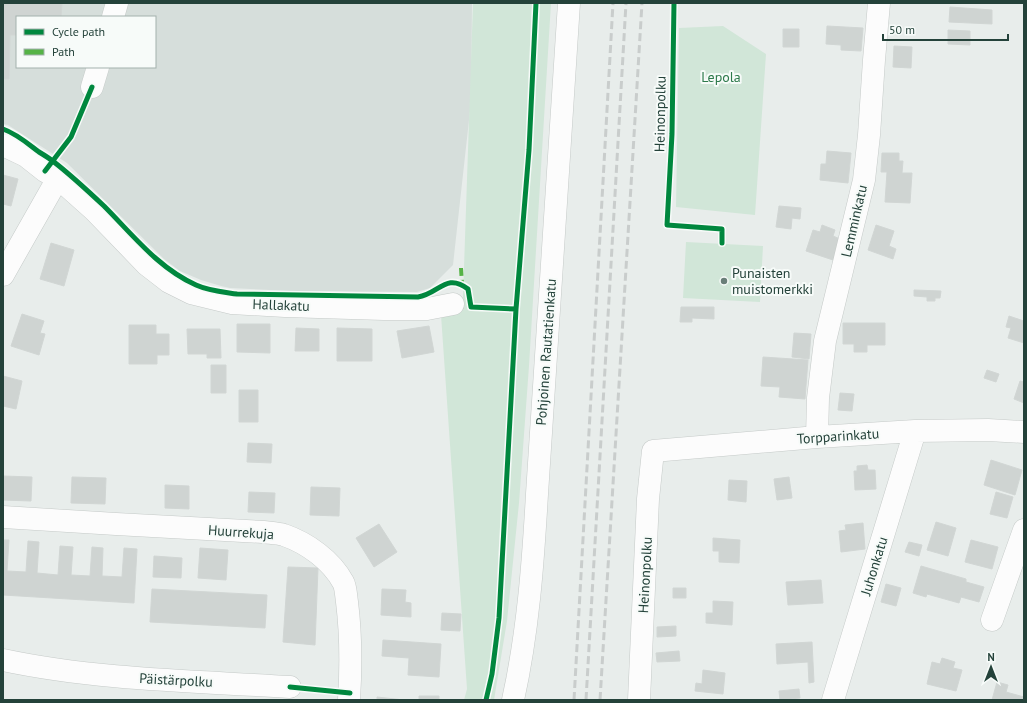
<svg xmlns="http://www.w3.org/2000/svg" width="1027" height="703" viewBox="0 0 1027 703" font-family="'PT Sans',sans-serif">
<rect width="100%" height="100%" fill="#e8edeb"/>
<path fill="#d6dedb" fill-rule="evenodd" d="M3,3H472L471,102L453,265L430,288L417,292L291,291L230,288L221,286L201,280L180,271L164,259L67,163L8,125L3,124ZM17,17H155V67H17Z"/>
<path fill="#d1e6d8" d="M473,3H551L529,366L519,503L507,621L494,700H464L467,689L441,315L451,312L463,297Z
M723,26L766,54L755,215L676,207L679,28Z
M686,242L763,246L760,302L683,298Z"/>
<path fill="#cfd4d2" stroke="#d1d6d4" d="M3,3H62L61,17H17V35H10L9,79H3Z
M950,7L992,10V24L949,22Z
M827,26L863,28L861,51L841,50V45L826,44Z
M783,29H799V47H783Z
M948,30L970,31V45L948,44Z
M894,46L912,47L911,68L893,67Z
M827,151L851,153L848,183L820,180L821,164H826Z
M882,153H899V161H903L902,173H912L910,203L885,202L887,172H881Z
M3,175L18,179L11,206L3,204Z
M779,206L801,208L800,219L792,218L791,229L776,227Z
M822,225L835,230L833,236L840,239L833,260L806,251L813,230L820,232Z
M876,225L894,231L889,246L896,249L893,259L868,250Z
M51,243L74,250L64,286L40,279Z
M914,290L941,291L940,298H935V301H927V297L914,296Z
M681,307H714V319L692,318V322H680Z
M22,314L44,321L40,333L45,334L39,355L11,346Z
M1009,316L1024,321V343L1008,338L1011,328L1006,327Z
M843,323H885V345H867V352H854V344H843Z
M237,324H270V353L237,352Z
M129,325H156V334H169V355H157V364H129Z
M429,326L434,352L402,358L397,331Z
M296,328L319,329V351H295Z
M337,328L372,329V361H337Z
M187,329H220L221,358H207V354H188Z
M794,333L811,334L809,359L792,357Z
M763,357L808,360L805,399L779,397L780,387L761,386Z
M211,365H226V393H211Z
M987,370L999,374L996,382L984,378Z
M3,376L22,381L16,409L3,406Z
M1020,381L1024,382V403L1014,399Z
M239,390H258V422H239Z
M840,393L854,394L852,411L838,410Z
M248,443L272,444L271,463L247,462Z
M991,460L1022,470L1015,495L984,485Z
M867,465L868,470H875L876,489L855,490L854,471H857V466Z
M3,476L32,477L31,501L3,500Z
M72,477L106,478L105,504L71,503Z
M789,477L792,498L777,500L774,479Z
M729,480L747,481L746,502L728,500Z
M165,485L189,486V509L165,508Z
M311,487L340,488L339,516L310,515Z
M249,492L275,493L274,513L248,512Z
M996,492L1013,497L1007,518L990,514Z
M936,522L956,528L948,556L927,550Z
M863,523L865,549L841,552L839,531L846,530L845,525Z
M379,524L397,552L374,567L356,538Z
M713,538L740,540L739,563L719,562V551H713Z
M3,540H9L7,571L26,572L28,541L39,542L37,573L58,575L60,546L73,547L71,575L90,576L92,547L103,548L102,576L122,577L124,548L137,549L134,603L3,595Z
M971,540L998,547L992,569L965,562Z
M909,542L922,545L919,556L905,552Z
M200,548L228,550L226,580L198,578Z
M154,556L182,558L181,578L153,577Z
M921,566L966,579V582L984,587L979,602L961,597L959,603L927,594L926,597L913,593Z
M288,567L318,568L315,645L283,642Z
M821,580L823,603L788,605L786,582Z
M886,584L901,588L896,606L881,602Z
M673,588H686V598H673Z
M152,589L267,595L265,628L150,622Z
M382,589L406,590L405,602L411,603V617L381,615Z
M713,601L733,602L732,625L706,623V613H713Z
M442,613L461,614L460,631L441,630Z
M676,626V636L657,637V627Z
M383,640L441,644L439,677L408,675L409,658L382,656Z
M812,642L814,682L809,683L808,662L777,664L776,644Z
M679,651L680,661L657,662L656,653Z
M942,658L955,662L953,668L962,670L956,691L927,684L932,662L940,664Z
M703,670L725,673L723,694L695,691L696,683L702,684Z
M997,682L1008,685L1006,692L1024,697V700H992Z
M799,689L800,698L780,700L779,691Z
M419,696H439V700H419Z
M377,697L404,700H377Z"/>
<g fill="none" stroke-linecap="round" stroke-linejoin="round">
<g stroke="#c5cac8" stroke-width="23">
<path id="minor" d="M113,17L117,3
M92,87L98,67
M3,145L26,156L45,171L58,178L95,211L147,265L169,282L191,293L232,303L285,306L384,309H427L453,304
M3,275L58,178
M817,437L818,398L825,341L864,180L869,135L874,60L879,3
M3,517L116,524L263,532C270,533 277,533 284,535C307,543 331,560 343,582C346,587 346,596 347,602C351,634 351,668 349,700
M992,620L1024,530
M3,660C97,680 194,681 290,687
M513,700C528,632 533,564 537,494L569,3
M639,700L648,499L653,451L817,437L915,431L988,430L1024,432
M833,700L915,431"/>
</g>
<use href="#minor" stroke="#fcfcfc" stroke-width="22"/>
<path stroke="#c9cdcc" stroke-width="3" stroke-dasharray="8 4" stroke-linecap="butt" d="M574,700L613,3
M586,700L626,3
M600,700L642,3"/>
<path stroke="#55b346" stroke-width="4" stroke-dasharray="8 4" stroke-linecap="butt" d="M461,268L462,284"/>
<g stroke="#f7fbf9" stroke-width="8">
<path id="cycleway" d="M674,3L672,134L667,225L722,229V243
M3,129C17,134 27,143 39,152C44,155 49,158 54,162C72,176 88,191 104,206C132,234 158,268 196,285C209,291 224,292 237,294L418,297C439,294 446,272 468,289L471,307L516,309
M45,171L71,137L92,87
M290,687L350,693
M486,700L492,674L499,618L516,309L529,150L536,3"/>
</g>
<use href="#cycleway" stroke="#00873e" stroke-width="5"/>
</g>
<circle fill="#697e78" stroke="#f7fbf9" stroke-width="1.5" cx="724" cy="281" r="4"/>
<g text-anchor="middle" stroke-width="4" stroke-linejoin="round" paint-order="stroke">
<g font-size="14" fill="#2d7a4b" stroke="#f7fbf9">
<text x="721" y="82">Lepola</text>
</g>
<g font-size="14" fill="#24423a" stroke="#f7fbf9">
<text transform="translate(660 114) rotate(-89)" y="5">Heinonpolku</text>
<text transform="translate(854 221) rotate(-77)" y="5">Lemminkatu</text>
<text transform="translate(281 305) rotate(2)" y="5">Hallakatu</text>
<text transform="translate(546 352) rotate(-86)" y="5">Pohjoinen Rautatienkatu</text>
<text transform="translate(838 436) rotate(-4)" y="5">Torpparinkatu</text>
<text transform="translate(241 532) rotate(4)" y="5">Huurrekuja</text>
<text transform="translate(874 566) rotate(-73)" y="5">Juhonkatu</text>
<text transform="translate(645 575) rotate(-87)" y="5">Heinonpolku</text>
<text transform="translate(176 680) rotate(3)" y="5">Päistärpolku</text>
</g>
<g font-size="14" fill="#24423a" stroke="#f7fbf9" text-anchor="start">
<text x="732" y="278">Punaisten<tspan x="732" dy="16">muistomerkki</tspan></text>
</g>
</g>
<rect width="1027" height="703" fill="none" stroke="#24423a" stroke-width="8"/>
<rect x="16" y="16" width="140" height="52" fill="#f7fbf9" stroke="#a3b1ad"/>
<rect x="24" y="29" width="20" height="6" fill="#00873e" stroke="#a3b1ad"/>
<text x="52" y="36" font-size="12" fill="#24423a">Cycle path</text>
<rect x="24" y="49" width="20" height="6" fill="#55b346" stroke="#a3b1ad"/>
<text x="52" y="56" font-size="12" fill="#24423a">Path</text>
<g transform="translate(991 667)" stroke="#f7fbf9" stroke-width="3" paint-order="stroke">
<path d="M0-3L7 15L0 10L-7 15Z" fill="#24423a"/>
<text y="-6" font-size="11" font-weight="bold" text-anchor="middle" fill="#24423a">N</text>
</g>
<path d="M883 34v6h125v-6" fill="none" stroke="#24423a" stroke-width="2"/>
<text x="889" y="34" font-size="12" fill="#24423a" stroke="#f7fbf9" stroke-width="3" paint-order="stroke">50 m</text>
</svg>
